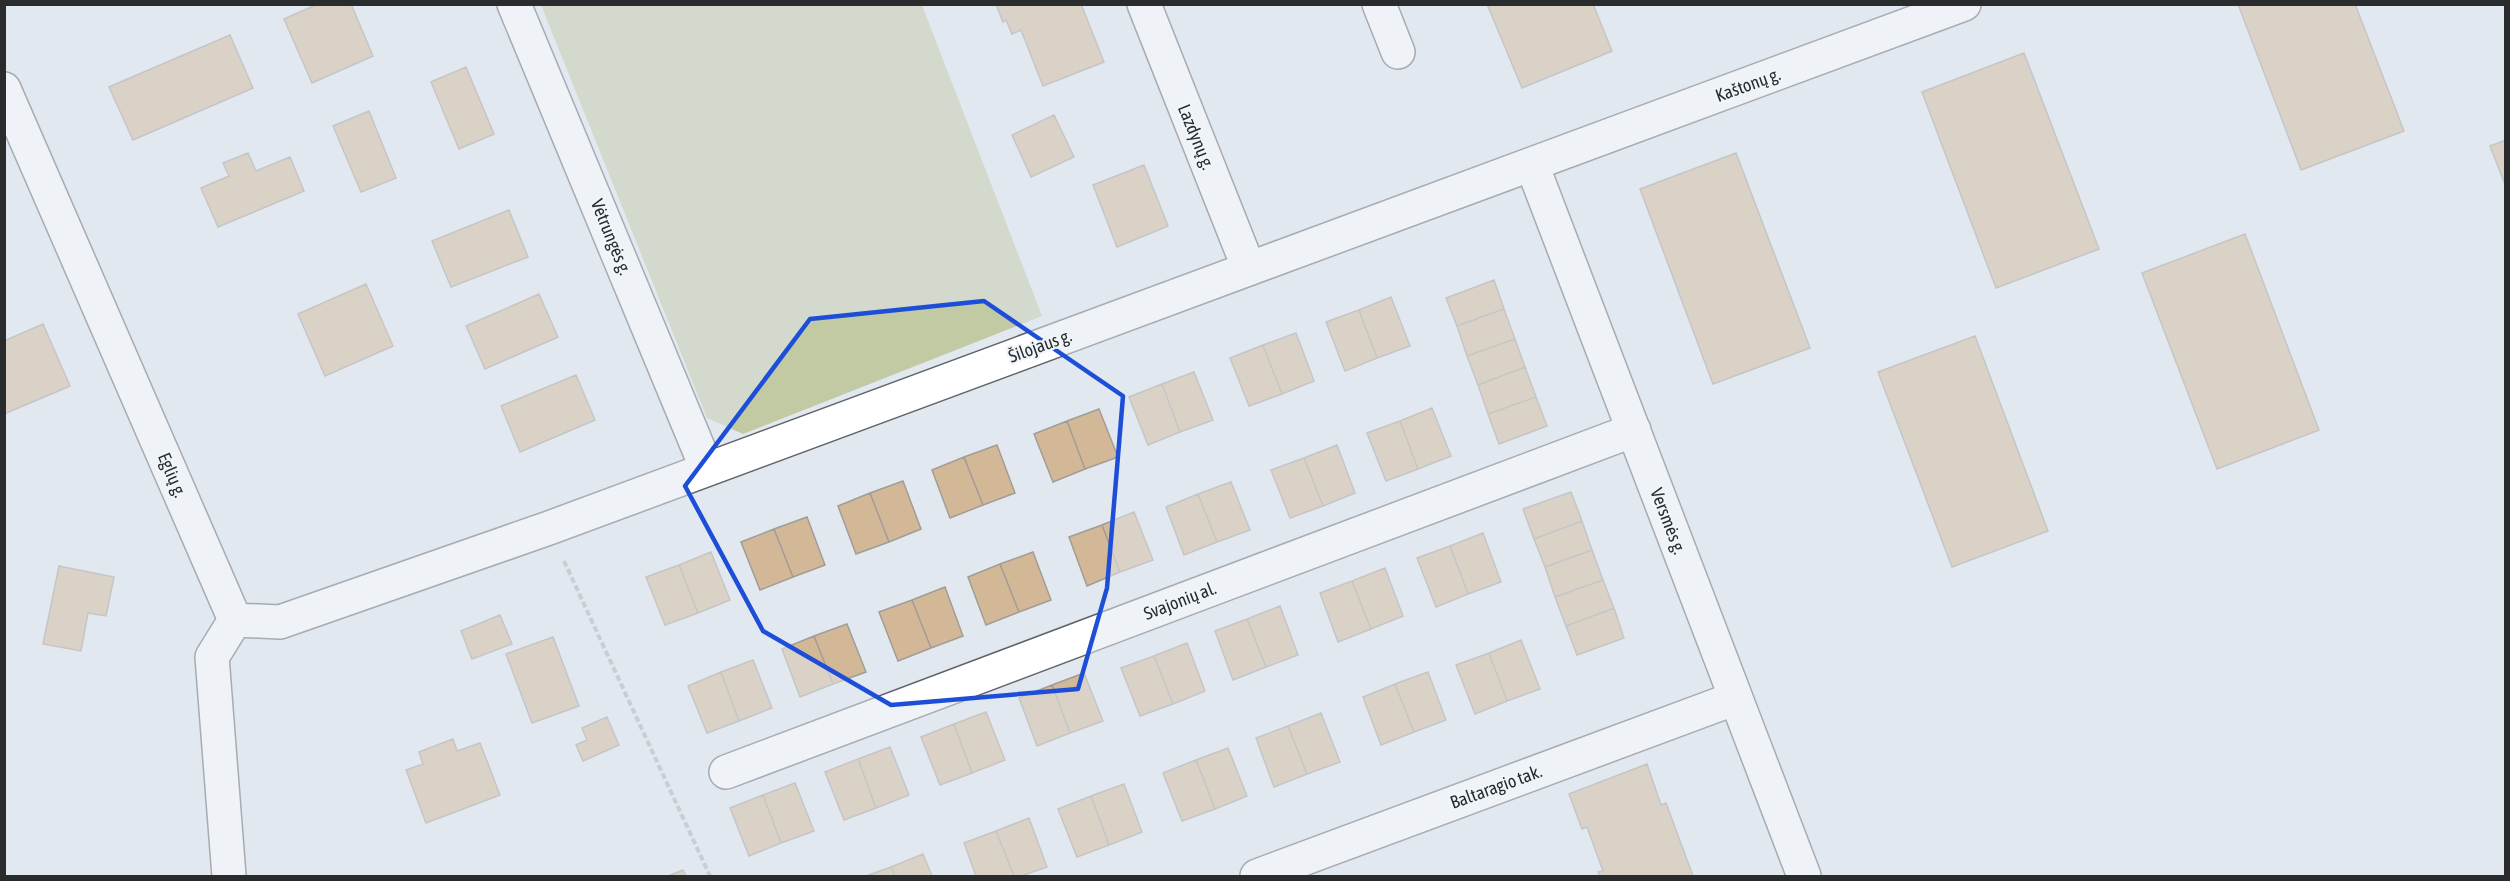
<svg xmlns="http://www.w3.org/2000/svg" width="2510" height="881" viewBox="0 0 2510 881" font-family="'Asap Condensed',sans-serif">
<rect width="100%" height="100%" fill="#e2e8ef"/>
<path fill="#c2caa4" d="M541,5H922L1042,316L743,434L707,418Z"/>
<path fill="#d3b898" stroke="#a29c96" stroke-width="1.5" d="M318,4H351L373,56L312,83L284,19Z
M996,4H1081L1104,62L1043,86L1021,30L1012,34L1006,20L1003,22Z
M1487,4H1593L1612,51L1522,88Z
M2238,4H2355L2404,131L2301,170Z
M230,35L253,88L133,140L109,87Z
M2024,53L2099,249L1996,288L1922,92Z
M466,67L494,134L459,149L431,82Z
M369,111L396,178L361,192L333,126Z
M1054,115L1074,157L1031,177L1012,135Z
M2506,140V187L2490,146Z
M248,153L256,171L290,157L304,191L218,227L201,188L229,176L223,163Z
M1736,153L1810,348L1713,384L1640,189Z
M1144,165L1168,226L1117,247L1093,185Z
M509,210L528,257L451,287L432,241Z
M2245,234L2319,430L2217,469L2142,273Z
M1494,280L1504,309L1457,326L1446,298Z
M366,284L393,346L325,376L298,314Z
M539,294L558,337L485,369L466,326Z
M1391,297L1410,346L1377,358L1359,310Z
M1504,309L1515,339L1467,356L1457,326Z
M1359,310L1377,358L1345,371L1326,322Z
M43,324L70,386L4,414V341Z
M1296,333L1314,381L1282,394L1263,345Z
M1975,336L2048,531L1952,567L1878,372Z
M1515,339L1525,367L1478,385L1467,356Z
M1263,345L1282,394L1249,406L1230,358Z
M1525,367L1536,397L1488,414L1478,385Z
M1194,372L1213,420L1180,432L1162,384Z
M576,375L595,420L520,452L501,406Z
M1162,384L1180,432L1148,445L1129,397Z
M1536,397L1547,426L1499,444L1488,414Z
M1432,408L1451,456L1418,469L1400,421Z
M1099,409L1118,457L1085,469L1067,421Z
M1067,421L1085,469L1053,482L1034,434Z
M1400,421L1418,469L1386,481L1367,433Z
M997,445L1015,493L983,505L964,457Z
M1337,445L1355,493L1323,506L1304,458Z
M964,457L983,505L950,518L932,470Z
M1304,458L1323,506L1290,518L1271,470Z
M903,481L921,529L889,542L870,493Z
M1231,482L1250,530L1217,542L1198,494Z
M1571,492L1582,521L1534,539L1523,509Z
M870,493L889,542L856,554L838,506Z
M1198,494L1217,542L1184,555L1166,507Z
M1134,512L1153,560L1120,572L1102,525Z
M807,517L825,565L793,577L774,529Z
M1582,521L1592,550L1545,567L1534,539Z
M1102,525L1120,572L1087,586L1069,537Z
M774,529L793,577L760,590L741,542Z
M1483,533L1501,582L1468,594L1450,546Z
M1450,546L1468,594L1436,607L1417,558Z
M1592,550L1603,580L1555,597L1545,567Z
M711,552L730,600L698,613L679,565Z
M1033,552L1051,600L1019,612L1000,564Z
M1000,564L1019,612L986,625L968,577Z
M679,565L698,613L665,625L646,577Z
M59,566L114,577L106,616L88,613L81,651L43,644Z
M1385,568L1403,616L1371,629L1352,581Z
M1603,580L1614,608L1566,626L1555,597Z
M1352,581L1371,629L1338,642L1320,593Z
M945,587L963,636L931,648L912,600Z
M912,600L931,648L898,661L879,612Z
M1280,606L1298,655L1266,667L1247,619Z
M1614,608L1624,638L1577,655L1566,626Z
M500,615L512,644L472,659L461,631Z
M1247,619L1266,667L1233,680L1215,631Z
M847,624L866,672L833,684L814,636Z
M814,636L833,684L800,697L782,649Z
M553,637L579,706L532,723L506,654Z
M1521,640L1540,689L1507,701L1489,653Z
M1187,643L1205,691L1173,704L1154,656Z
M1489,653L1507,701L1475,714L1456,665Z
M1154,656L1173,704L1140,716L1121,668Z
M753,660L772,708L739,721L721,672Z
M721,672L739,721L707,733L688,686Z
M1428,672L1446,720L1414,732L1395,684Z
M1084,673L1103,721L1070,733L1052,685Z
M1395,684L1414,732L1381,745L1363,697Z
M1052,685L1070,733L1037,746L1019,698Z
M986,712L1005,760L972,773L954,724Z
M1321,713L1340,762L1307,774L1288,726Z
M607,717L619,745L583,761L576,745L587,740L582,728Z
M954,724L972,773L940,785L921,737Z
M1288,726L1307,774L1274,787L1256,738Z
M453,739L457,751L480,743L500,795L426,823L406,770L423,764L419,752Z
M890,747L909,795L876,808L858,759Z
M1228,748L1247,796L1215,809L1196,760Z
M858,759L876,808L844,820L825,772Z
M1196,760L1215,809L1182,821L1163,773Z
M1647,764L1661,805L1666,803L1693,876H1600L1598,872L1603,871L1587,827L1582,829L1569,794Z
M795,783L814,831L781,843L763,795Z
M1124,784L1142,832L1109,845L1091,796Z
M763,795L781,843L749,856L730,808Z
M1091,796L1109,845L1077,857L1058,809Z
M1029,818L1047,867L1021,876H1014L996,831Z
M996,831L1014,876H976L964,843Z
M923,854L932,876H895L891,867Z
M891,867L895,876H866Z
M683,870L686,876H668Z"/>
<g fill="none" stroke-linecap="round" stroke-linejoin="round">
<g stroke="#5f6469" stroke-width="36">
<path id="minor" d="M514,4L707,469
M1144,4L1249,269
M1379,4L1398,52
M4,89L235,620L212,657L229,876
M1532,165L1804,876
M235,620L280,622L549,528L1964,4
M726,772L1634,430
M1257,876L1736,698"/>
</g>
<path stroke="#aaafb4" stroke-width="4" stroke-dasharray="6 3" stroke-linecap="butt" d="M564,561L710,876"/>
<use href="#minor" stroke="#fff" stroke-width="33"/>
</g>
<path d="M0 0H2510V881H0ZM984,301L1123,396L1107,588L1078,689L891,705L763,631L685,486L810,319Z" fill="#e2e8ef" fill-opacity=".55" fill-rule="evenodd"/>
<path fill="none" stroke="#1d4ed8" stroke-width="4.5" stroke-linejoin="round" d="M984,301L1123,396L1107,588L1078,689L891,705L763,631L685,486L810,319Z"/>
<g text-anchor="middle" stroke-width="4.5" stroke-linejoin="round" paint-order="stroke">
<g font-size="18" fill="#292b2d" stroke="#f0f5fc">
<text transform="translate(1748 85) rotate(-20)" y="6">Kaštonų g.</text>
<text transform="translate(1196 137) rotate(68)" y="6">Lazdynų g.</text>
<text transform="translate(611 237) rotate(68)" y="6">Vėtrungės g.</text>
<text transform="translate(1040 346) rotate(-20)" y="6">Šilojaus g.</text>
<text transform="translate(172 475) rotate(67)" y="6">Eglių g.</text>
<text transform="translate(1668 521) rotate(69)" y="6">Versmės g.</text>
<text transform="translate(1180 601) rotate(-21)" y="6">Svajonių al.</text>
<text transform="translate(1496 787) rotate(-20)" y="6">Baltaragio tak.</text>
</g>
</g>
<rect width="2510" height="881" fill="none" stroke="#292b2d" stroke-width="12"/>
</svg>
